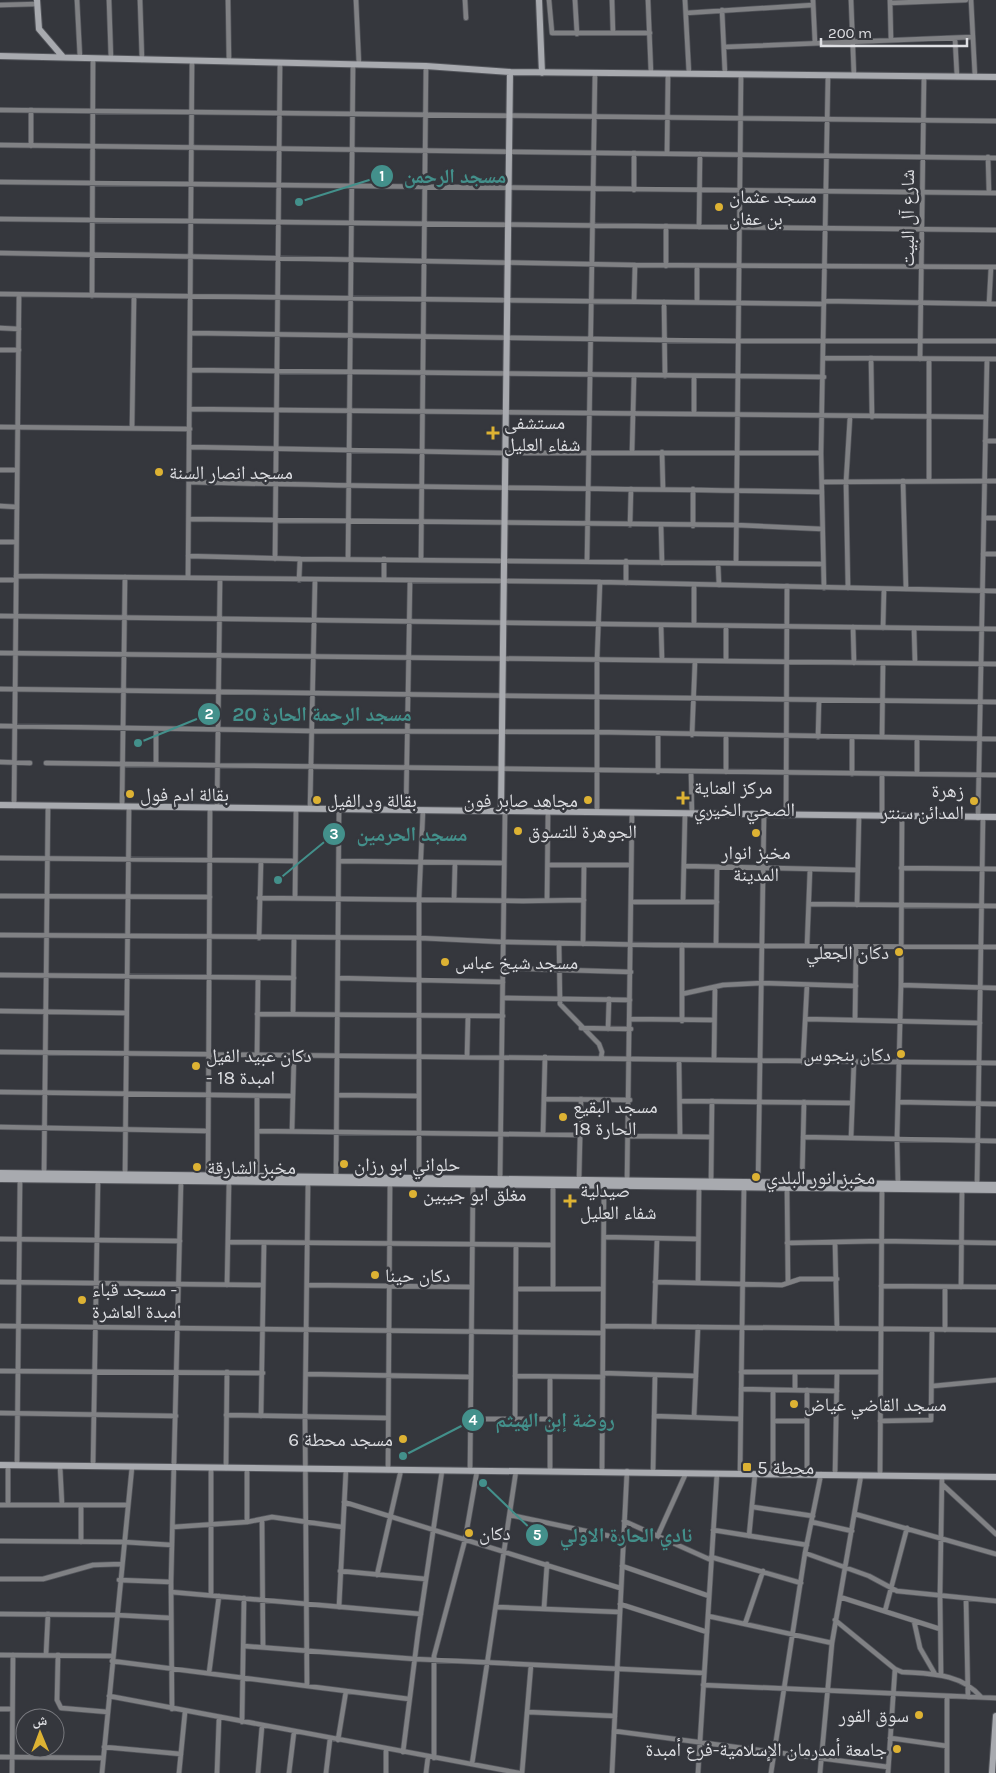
<svg xmlns="http://www.w3.org/2000/svg" width="996" height="1773" viewBox="0 0 996 1773" font-family="Karla,'Noto Naskh Arabic',sans-serif">
<rect width="100%" height="100%" fill="#35373d"/>
<g fill="none" stroke-linecap="round" stroke-linejoin="round">
<g stroke="#53555b" stroke-width="6">
<path id="street" d="M77,0L80,58
M109,0L111,59
M140,0L142,60
M228,0L229,62
M356,0L359,65
M465,0L466,18
M549,0L552,33H650
M575,0L577,34
M612,0L613,33
M648,0L651,73
M685,0L689,74
M813,0L815,43
M851,0L854,76
M890,0L891,40
M971,0L975,77
M890,3L966,0
M0,5L37,4
M722,10L725,74
M686,13L813,5
M955,38L957,77
M724,47L972,37
M0,110L996,121
M0,145L996,158
M31,146V110
M634,153V190
M667,153L668,74
M988,157L989,193
M0,182L996,193
M0,219L996,230
M699,227L700,154
M0,253L635,265L996,267
M666,266V226
M697,266V302
M0,294L824,304
M92,296L93,59
M634,301L635,265
M824,301L996,304
M664,302L665,376
M989,304L991,267
M0,328L19,329
M191,333L738,341H996
M0,350H19
M823,358L996,359
M871,358L872,417
M920,359L924,77
M190,370L824,377
M694,376V414
M190,409L986,417
M0,427L190,429
M132,428L134,297
M985,441H996
M190,447L506,453H821
M632,452L634,376
M662,452L663,489
M0,470H17
M903,481L906,589
M929,481V359
M189,482C400,488 611,488 822,492
M822,482L996,481
M0,506L17,507
M984,518H996
M189,519L736,525L822,529
M630,525L631,489
M661,526L662,563
M693,526V489
M0,542H16
M983,554H996
M188,556L300,559L822,564
M275,559L280,63
M348,559L353,65
M421,559L426,66
M587,561L595,73
M718,563L719,585
M736,563L741,74
M16,576L600,582L996,591
M188,578L192,61
M0,580H16
M299,580L300,559
M384,580V559
M626,583V561
M824,588L821,453L828,75
M848,588L846,482L850,417
M0,616L996,629
M661,625L662,660
M694,625V585
M726,626V661
M853,627L854,663
M883,628L884,589
M914,628L915,663
M0,653L996,664
M0,689L996,702
M0,726L312,731L596,732L996,739
M156,729V764
M692,735L695,661
M726,735V772
M818,737L819,700
M882,737L883,663
M917,738V774
M0,762L30,763
M46,763L996,775
M658,772V734
M691,772L692,815
M852,774V737
M14,806L19,295
M122,807L125,577
M217,808L220,579
M310,809L315,580
M406,810L410,581
M597,812V660L600,582
M786,815L787,586
M882,817V774
M978,818L987,359
M0,858L295,861
M340,861L504,863
M548,865H631
M684,866L857,870
M901,868L996,869
M0,896L210,897
M259,898L523,901L584,900
M295,898L296,809
M454,900L455,863
M547,900L548,812
M632,902H717
M683,902L685,814
M809,904L996,906
M857,905L859,816
M0,935L420,938L504,942L655,945L996,947
M259,938L261,861
M559,943L560,1004L599,1044L602,1052L601,1058
M583,944L584,865
M716,945L717,867
M807,946L810,869
M503,968L631,972
M0,975L294,978
M338,978L503,982
M901,985L996,988
M682,994L723,985L762,983L856,986
M503,998L630,1000
M0,1011L126,1013
M257,1014L503,1016
M293,1014L294,938
M631,1019L713,1020
M806,1019L980,1023
M855,1020L856,947
M682,1021V945
M581,1028L631,1029
M608,1029L609,999
M0,1052L996,1063
M257,1055L258,978
M467,1057L468,1016
M714,1059L715,987
M679,1060L680,1136
M803,1062L807,985
M0,1092L293,1096
M337,1095L419,1096
M257,1096V1177
M544,1099L630,1100
M681,1101L852,1103
M898,1102L996,1104
M0,1127L208,1131
M257,1131L580,1135
M292,1131L294,1055
M543,1134L545,1057
M629,1136L711,1137
M803,1137L996,1141
M851,1138L854,1061
M44,1174L48,806
M125,1176L129,807
M208,1176L210,808
M336,1178L339,809
M419,1179V899L423,810
M500,1180L505,812
M579,1180L581,1099
M627,1182L632,813
M711,1182L712,1101
M802,1183L804,1102
M758,1184L764,815
M898,1185L897,1139L901,985L902,817
M977,1185L983,817
M787,1188L788,1283
M604,1237L698,1239
M0,1239L180,1241
M228,1242L553,1245
M835,1242L837,1329
M787,1243L881,1241L996,1243
M0,1282L263,1285
M655,1282L782,1285L800,1279H837
M698,1283L699,1187
M227,1285L229,1182
M308,1285L471,1287
M881,1286L996,1287
M961,1287L962,1190
M516,1289H603
M553,1289V1186
M0,1326L603,1333
M603,1326L996,1330
M654,1327L657,1239
M945,1330V1287
M0,1371L263,1373
M741,1372H880
M795,1372V1390
M603,1373L696,1376
M307,1374L471,1377
M515,1376L603,1377
M550,1377V1471
M933,1386L996,1380
M741,1389L837,1391
M773,1390V1474
M0,1413L176,1416
M226,1415L388,1418
M261,1416L264,1243
M654,1416L740,1419
M694,1417L698,1327
M471,1419H549
M515,1419L516,1245
M773,1421H807
M880,1421L931,1420L932,1330
M17,1465L20,1180
M60,1466L62,1505
M93,1466L98,1180
M226,1468L227,1372
M388,1470L390,1183
M470,1471L473,1184
M602,1471L604,1186
M653,1472L655,1375
M740,1474L744,1185
M807,1474V1390
M835,1475L837,1372
M880,1475L882,1189
M942,1484L996,1534
M344,1502L620,1588
M0,1505H128
M8,1505V1465
M753,1507L813,1516
M855,1514L996,1554
M510,1515L624,1539
M262,1519L263,1647
M624,1521L711,1560
M247,1522V1469
M812,1522L852,1531
M173,1527L247,1522L272,1517L342,1527
M713,1530L807,1545
M658,1535L686,1473
M749,1536L755,1474
M0,1541L124,1542L172,1545
M81,1542V1505
M805,1553L869,1576L897,1591L996,1601
M711,1557L801,1583
M622,1566L709,1596
M340,1571L426,1579
M377,1575L401,1470
M0,1579H43L93,1565L121,1564
M119,1580L171,1582
M171,1592L421,1614
M211,1595V1468
M840,1597L940,1629
M966,1598L968,1697
M620,1604L707,1632
M339,1607L346,1469
M496,1607L619,1612
M544,1608L547,1564
M885,1611L907,1528
M0,1614L116,1615L171,1618
M708,1616L832,1643
M835,1620L895,1669L902,1672C931,1674 961,1673 981,1697
M914,1621L920,1648L935,1674
M745,1624L763,1571
M244,1646L415,1659L704,1673
M0,1655L112,1656
M46,1655L48,1614
M58,1655L57,1700L61,1708L108,1712
M112,1661L409,1699
M209,1673L219,1596
M941,1675L940,1595L942,1476
M703,1685L996,1698
M307,1686L305,1418L308,1183
M109,1696L519,1773
M0,1709H12
M172,1709L171,1582L181,1182
M528,1712L615,1716
M242,1722L244,1598
M614,1731L888,1767
M890,1738L947,1746
M338,1740L346,1691
M104,1747L181,1754
M403,1752L418,1633L442,1471
M0,1757L103,1758
M434,1758V1656L465,1540L477,1471
M472,1764L516,1471
M12,1773L13,1655
M102,1773L132,1467
M179,1773L185,1712
M217,1773L219,1718
M258,1773L262,1726
M289,1773L294,1732
M326,1773L330,1739
M386,1773V1749
M426,1773L428,1757
M522,1773L531,1665
M612,1773L627,1471
M698,1773L717,1473
M771,1773L805,1553L821,1474
M820,1773L832,1643L861,1475
M888,1773L895,1669
M947,1773V1696"/>
</g>
<g stroke="#53555b" stroke-width="8">
<path id="secondary" d="M37,0L39,29L63,57
M539,0L542,73
M0,56L426,66L510,72L501,811
M510,72L996,77
M0,805L996,817
M0,1173L996,1185
M0,1179L996,1190
M0,1465L996,1477
M992,1773L996,1716"/>
</g>
<use href="#street" stroke="#808184" stroke-width="4.5"/>
<use href="#secondary" stroke="#a8aaaf" stroke-width="6"/>
</g>
<g fill="#ddb233" stroke="#35373d" stroke-width="2">
<circle cx="719" cy="207" r="5"/>
<path d="M490.5 425.5h5v5h5v5h-5v5h-5v-5h-5v-5h5z"/>
<circle cx="159" cy="472" r="5"/>
<circle cx="130" cy="794" r="5"/>
<path d="M680.5 790.5h5v5h5v5h-5v5h-5v-5h-5v-5h5z"/>
<circle cx="317" cy="800" r="5"/>
<circle cx="588" cy="800" r="5"/>
<circle cx="974" cy="801" r="5"/>
<circle cx="518" cy="831" r="5"/>
<circle cx="756" cy="833" r="5"/>
<circle cx="899" cy="952" r="5"/>
<circle cx="445" cy="962" r="5"/>
<circle cx="901" cy="1054" r="5"/>
<circle cx="196" cy="1066" r="5"/>
<circle cx="563" cy="1117" r="5"/>
<circle cx="344" cy="1164" r="5"/>
<circle cx="197" cy="1167" r="5"/>
<circle cx="756" cy="1177" r="5"/>
<circle cx="413" cy="1194" r="5"/>
<path d="M567.5 1193.5h5v5h5v5h-5v5h-5v-5h-5v-5h5z"/>
<circle cx="375" cy="1275" r="5"/>
<circle cx="82" cy="1300" r="5"/>
<circle cx="794" cy="1404" r="5"/>
<circle cx="403" cy="1439" r="5"/>
<rect x="742" y="1462" width="10" height="10" rx="2.5"/>
<circle cx="469" cy="1533" r="5"/>
<circle cx="919" cy="1715" r="5"/>
<circle cx="897" cy="1749" r="5"/>
</g>
<g text-anchor="middle" stroke-width="5" stroke-linejoin="round" paint-order="stroke">
<g font-size="19" fill="#dedfe3" stroke="#35373d" text-anchor="start">
<text x="729" y="203">مسجد عثمان<tspan x="729" dy="22">بن عفان</tspan></text>
<text x="504" y="429">مستشفى<tspan x="504" dy="22">شفاء العليل</tspan></text>
<text x="169" y="479">مسجد انصار السنة</text>
<text x="694" y="794">مركز العناية<tspan x="694" dy="22">الصحي الخيري</tspan></text>
<text x="964" y="797" text-anchor="end">زهرة<tspan x="964" dy="22">المدائن سنتر</tspan></text>
<text x="140" y="801">بقالة ادم فول</text>
<text x="327" y="807">بقالة ود الفيل</text>
<text x="578" y="807" text-anchor="end">مجاهد صابر فون</text>
<text x="528" y="838">الجوهرة للتسوق</text>
<text x="756" y="859" text-anchor="middle">مخبز انوار<tspan x="756" dy="22">المدينة</tspan></text>
<text x="889" y="959" text-anchor="end">دكان الجعلي</text>
<text x="455" y="969">مسجد شيخ عباس</text>
<text x="891" y="1061" text-anchor="end">دكان بنجوس</text>
<text x="206" y="1062">دكان عبيد الفيل<tspan x="206" dy="22">- امبدة 18</tspan></text>
<text x="573" y="1113">مسجد البقيع<tspan x="573" dy="22">الحارة 18</tspan></text>
<text x="354" y="1171">حلواني ابو رزان</text>
<text x="207" y="1174">مخبز الشارقة</text>
<text x="766" y="1184">مخبز انور البلدي</text>
<text x="580" y="1197">صيدلية<tspan x="580" dy="22">شفاء العليل</tspan></text>
<text x="423" y="1201">مغلق ابو جيبين</text>
<text x="385" y="1282">دكان حينا</text>
<text x="92" y="1296">مسجد قباء -<tspan x="92" dy="22">امبدة العاشرة</tspan></text>
<text x="804" y="1411">مسجد القاضي عياض</text>
<text x="393" y="1446" text-anchor="end">مسجد محطة 6</text>
<text x="757" y="1474">محطة 5</text>
<text x="479" y="1540">دكان</text>
<text x="909" y="1722" text-anchor="end">سوق الفور</text>
<text x="887" y="1756" text-anchor="end">جامعة أمدرمان الإسلامية-فرع أمبدة</text>
</g>
<g font-size="19" fill="#dedfe3" stroke="#35373d">
<text transform="translate(907 218) rotate(-90)" y="7">شارع آل البيت</text>
</g>
</g>
<path fill="none" stroke="#43908b" stroke-width="2" d="M299 202L382 176M138 743L209 714M278 880L334 834M403 1456L473 1420M483 1483L537 1535"/>
<g fill="#43908b" stroke="#35373d" stroke-width="2">
<circle cx="299" cy="202" r="5"/>
<circle cx="138" cy="743" r="5"/>
<circle cx="278" cy="880" r="5"/>
<circle cx="403" cy="1456" r="5"/>
<circle cx="483" cy="1483" r="5"/>
<circle cx="382" cy="176" r="12"/>
<circle cx="209" cy="714" r="12"/>
<circle cx="334" cy="834" r="12"/>
<circle cx="473" cy="1420" r="12"/>
<circle cx="537" cy="1535" r="12"/>
</g>
<g font-size="15" text-anchor="middle" font-weight="bold" fill="#fff">
<text x="382" y="181">1</text>
<text x="209" y="719">2</text>
<text x="334" y="839">3</text>
<text x="473" y="1425">4</text>
<text x="537" y="1540">5</text>
</g>
<g font-size="20" text-anchor="middle" font-weight="bold" fill="#43908b" stroke="#35373d" stroke-width="5" stroke-linejoin="round" paint-order="stroke">
<text x="455" y="183">مسجد الرحمن</text>
<text x="322" y="721">مسجد الرحمة الحارة 20</text>
<text x="412" y="841">مسجد الحرمين</text>
<text x="555" y="1427">روضة إبن الهيثم</text>
<text x="626" y="1542">نادي الحارة الاولي</text>
</g>
<g transform="translate(40 1733) rotate(359)"><circle r="24" fill="#35373d" stroke="#797a7f"/>
<path d="M0-4L9 19L0 12L-9 19Z" fill="#ddb233"/>
<text y="-8" font-size="14" font-weight="bold" text-anchor="middle" fill="#dedfe3">ش</text>
</g>
<path d="M821 38v8h146v-8" fill="none" stroke="#dedfe3" stroke-width="2.5"/>
<text x="828" y="38" font-size="15" fill="#dedfe3" stroke="#35373d" stroke-width="4" paint-order="stroke">200 m</text>
</svg>
